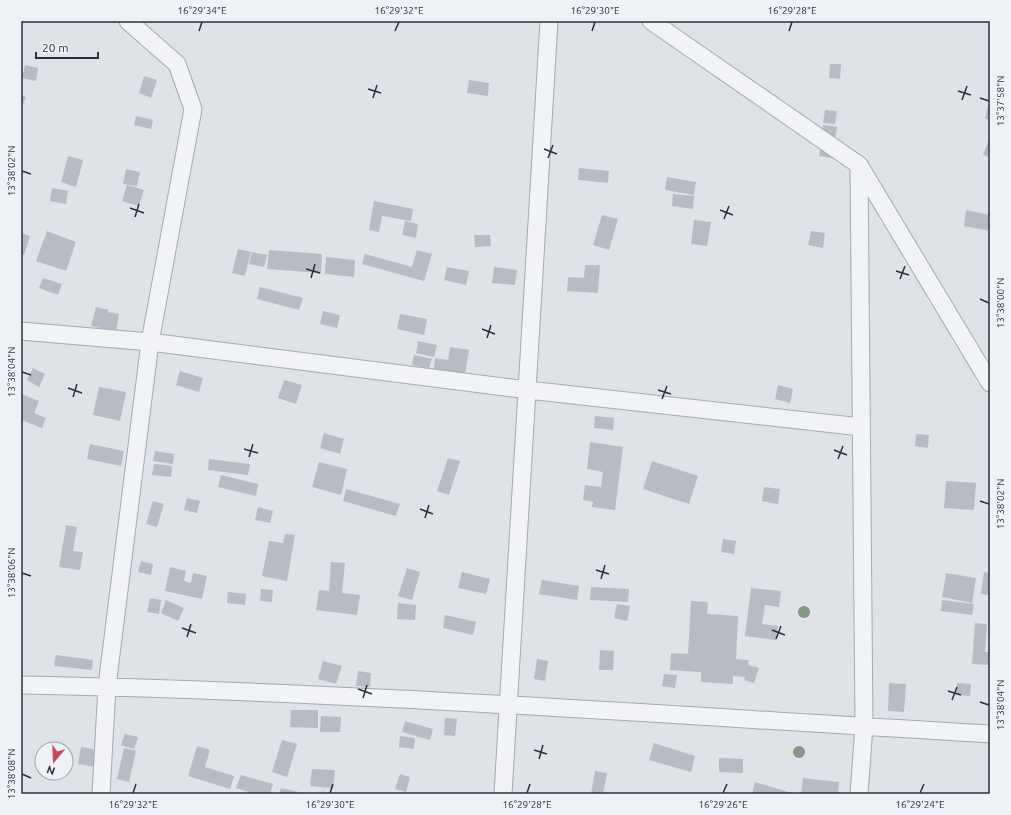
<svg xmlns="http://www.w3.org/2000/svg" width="1011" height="815" viewBox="0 0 1011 815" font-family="Ubuntu,sans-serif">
<rect width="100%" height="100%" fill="#dfe2e7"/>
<path fill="#b7bbc4" d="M830,64H841L840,79L829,78Z
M25,65L38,68L36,81L22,78Z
M144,76L157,80L151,98L139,93Z
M469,80L489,83L488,96L467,93Z
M21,95L26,97L23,104L21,103Z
M988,105L990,106V120L985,119Z
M825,110L837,111L835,124L823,123Z
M136,116L153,120L151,129L134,125Z
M823,125L837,127L832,158L819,156Z
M988,142L990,143V157L983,155Z
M68,156L83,160L76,187L61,182Z
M579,168L609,171L608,183L578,180Z
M126,169L140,172L137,186L123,184Z
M667,177L696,182L694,195L665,190Z
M127,185L144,190L139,206L122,201Z
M52,188L68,191L66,204L50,201Z
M673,194L694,196L693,209L672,206Z
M374,201L413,209L411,221L382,216L379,232L369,230Z
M966,210L990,215V231L964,226Z
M602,215L618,219L609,250L593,245Z
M694,220L711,222L707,246L691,244Z
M405,221L418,224L416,238L402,235Z
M47,231L76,242L66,271L36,261Z
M811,231L825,233L823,248L808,245Z
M21,233L30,236L24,255L21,254Z
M474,235H490L491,246L475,247Z
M238,249L251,252L245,276L232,273Z
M269,250L322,254L321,273L267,269Z
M417,250L432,254L424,281L362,264L365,254L412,267Z
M252,252L267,255L264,267L249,264Z
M326,257L355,260L354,277L325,274Z
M585,265H600L598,293L567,291L568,277L584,278Z
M447,267L469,271L466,285L444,280Z
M494,267L517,270L515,285L492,283Z
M43,278L62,284L58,295L39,288Z
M260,287L303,298L299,310L257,299Z
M96,307L109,310L108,312L119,314L116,333L103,331L104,329L91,326Z
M323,311L340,315L337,328L320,324Z
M400,314L427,319L424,335L397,329Z
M418,341L437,345L434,357L416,353Z
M450,347L469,350L465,374L434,369L435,358L448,360Z
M414,355L432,359L429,368L412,365Z
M33,368L45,374L39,387L27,380Z
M180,371L203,378L199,392L176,385Z
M284,380L302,385L296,404L278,398Z
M778,385L793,389L790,403L775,399Z
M99,387L126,392L120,421L93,415Z
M21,394L39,401L34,413L46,418L42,428L21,420Z
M595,416L614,418L613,430L594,428Z
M324,433L344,439L340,454L320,448Z
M916,434L929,435L928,448L915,446Z
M590,442L623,447L615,510L592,507L593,502L583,500L585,485L601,487L603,472L587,469Z
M90,444L124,451L121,466L87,459Z
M155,451L174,454L173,464L153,461Z
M448,458L460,461L449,495L437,491Z
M209,459L250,464L248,475L208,470Z
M652,461L698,476L689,504L643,489Z
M319,462L347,469L341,495L312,487Z
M154,464L172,466L171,477L152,475Z
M221,475L258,484L256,496L218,487Z
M946,481L976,483L974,510L944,508Z
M764,487L780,489L778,504L762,501Z
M346,489L400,504L396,516L343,501Z
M187,498L200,501L197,513L184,510Z
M153,501L164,504L157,527L146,524Z
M258,507L273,511L270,523L255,520Z
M66,525L77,527L73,551L83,552L80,570L59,567Z
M285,534L295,535L287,581L262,576L269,541L283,543Z
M723,539L736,541L734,554L721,552Z
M141,561L153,564L151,575L138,572Z
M331,562L345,563L342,593L360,595L357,615L316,610L319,590L329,591Z
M170,567L186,571L184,581L191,583L193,573L207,576L202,599L165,591Z
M407,568L420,572L412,600L398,596Z
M462,572L490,579L486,594L458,588Z
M984,572L990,573V595L981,594Z
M946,573L976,578L972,603L942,597Z
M542,580L579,586L577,600L539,594Z
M591,587L629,589L628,602L590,600Z
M751,588L781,591L779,607L765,605L762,624L778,626L776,640L745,636Z
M261,589L273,590L272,602L260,601Z
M228,592L246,594L245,605L227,603Z
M150,598L161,600L159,614L147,612Z
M166,600L184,608L178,621L161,613Z
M942,600L974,604L972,615L941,611Z
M691,601L708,602L707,614L738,616L736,659L749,660L748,665L759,668L754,683L744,680L745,677L733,676V684L701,682V672L670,670L671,653L688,654Z
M398,603L416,605L415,620L397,619Z
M617,604L630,606L627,621L614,618Z
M445,615L476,622L473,635L443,628Z
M975,623L987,624L985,652H990V665L972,664Z
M600,650L614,651L613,670H599Z
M56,655L93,660L92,670L54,666Z
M537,659L548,661L545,681L534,679Z
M323,661L342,666L336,684L318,679Z
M358,671L371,673L370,687L356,686Z
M664,674L677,675L675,688L662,686Z
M889,683L906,684L904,712L888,711Z
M957,683L971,684L970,696L956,695Z
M291,710H318V728L290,727Z
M321,716L341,717L340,732H320Z
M445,718L457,719L455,736L444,735Z
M405,721L433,729L430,740L402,732Z
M125,734L138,737L134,749L121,745Z
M400,736L415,738L414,749L399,747Z
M282,740L297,744L287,777L272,772Z
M654,743L695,756L691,772L649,760Z
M197,746L210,750L205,767L234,776L230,789L188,776Z
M46,747L59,748V749H46Z
M81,747L99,750L95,767L78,764Z
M124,748L136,751L129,782L117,779Z
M66,749H70L69,761H66Z
M719,758L743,759V773L719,772Z
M312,769L335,770L333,788L310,786Z
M595,771L607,773L603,794H591Z
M400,774L410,777L406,792L395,789Z
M241,775L273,784L270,794H255L236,788Z
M803,778L839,782L838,794H801Z
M755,782L795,794H752Z
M281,788L303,793V794H279Z
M322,791L331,794H321Z"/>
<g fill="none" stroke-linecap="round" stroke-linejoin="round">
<g stroke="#a5a9b1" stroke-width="19">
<path id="minor" d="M651,21L859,165L990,383
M859,165L864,726L859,794
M21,331L150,342L528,390L861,427
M21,685C344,691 667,715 990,734
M101,794L107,686L150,342L193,109L177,64L128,21
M503,794L549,21"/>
</g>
<use href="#minor" stroke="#f1f3f6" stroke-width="17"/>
</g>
<g fill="#859686">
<circle cx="804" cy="612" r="6"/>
<circle cx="799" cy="752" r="6"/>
</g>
<path fill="none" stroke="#29303d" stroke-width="1.5" d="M199,31L202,22M395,31L399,22M592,31L595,22M789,31L792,22M368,89L381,93M958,91L971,95M373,98L377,85M980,98L989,101M962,100L967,86M544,149L557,154M548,158L553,145M22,171L31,174M130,208L144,213M720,210L733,215M135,217L139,204M724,219L729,206M306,269L320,273M896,271L909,275M311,278L315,264M900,279L905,266M980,299L989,303M482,329L495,334M487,338L491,325M22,372L31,375M68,388L82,393M658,390L671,394M73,397L77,384M662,399L667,386M244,449L258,453M834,450L847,455M249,457L253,444M838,459L843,446M980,501L989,504M420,509L433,514M425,518L429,505M596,570L609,574M22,573L31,576M601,579L605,565M182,628L196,633M772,630L785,635M187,637L191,624M776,639L781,626M358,689L372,694M948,691L961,695M363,698L367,685M952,700L957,687M980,702L989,705M534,750L547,754M539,759L543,745M22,774L31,778M133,793L136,784M330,793L333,784M527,793L530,784M723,793L727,784M920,793L924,784"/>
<rect width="1011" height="815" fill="none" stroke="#eef1f5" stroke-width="44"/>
<g transform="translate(54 761) rotate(199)"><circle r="19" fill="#eef1f5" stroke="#9fa4ab"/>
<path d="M0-3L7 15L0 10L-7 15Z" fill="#c44c5a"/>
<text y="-6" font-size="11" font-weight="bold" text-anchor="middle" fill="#29303d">N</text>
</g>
<path d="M36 52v6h62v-6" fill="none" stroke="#29303d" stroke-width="2"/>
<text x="42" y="52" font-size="12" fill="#29303d" stroke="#eef1f5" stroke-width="3" paint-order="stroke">20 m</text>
<rect x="22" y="22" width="967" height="771" fill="none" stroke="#29303d" stroke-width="1.5"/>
<g font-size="10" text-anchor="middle" fill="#29303d">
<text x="202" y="14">16°29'34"E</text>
<text x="399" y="14">16°29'32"E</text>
<text x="595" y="14">16°29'30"E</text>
<text x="792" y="14">16°29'28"E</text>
<text transform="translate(1000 101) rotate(-90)" y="4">13°37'58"N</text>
<text transform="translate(11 171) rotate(-90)" y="4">13°38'02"N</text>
<text transform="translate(1000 303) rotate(-90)" y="4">13°38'00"N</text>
<text transform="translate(11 372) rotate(-90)" y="4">13°38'04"N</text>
<text transform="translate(1000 504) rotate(-90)" y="4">13°38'02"N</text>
<text transform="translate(11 573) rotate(-90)" y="4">13°38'06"N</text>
<text transform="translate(1000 705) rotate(-90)" y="4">13°38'04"N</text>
<text transform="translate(11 774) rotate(-90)" y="4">13°38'08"N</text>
<text x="133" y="808">16°29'32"E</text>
<text x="330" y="808">16°29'30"E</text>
<text x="527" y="808">16°29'28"E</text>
<text x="723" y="808">16°29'26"E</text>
<text x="920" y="808">16°29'24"E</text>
</g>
</svg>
